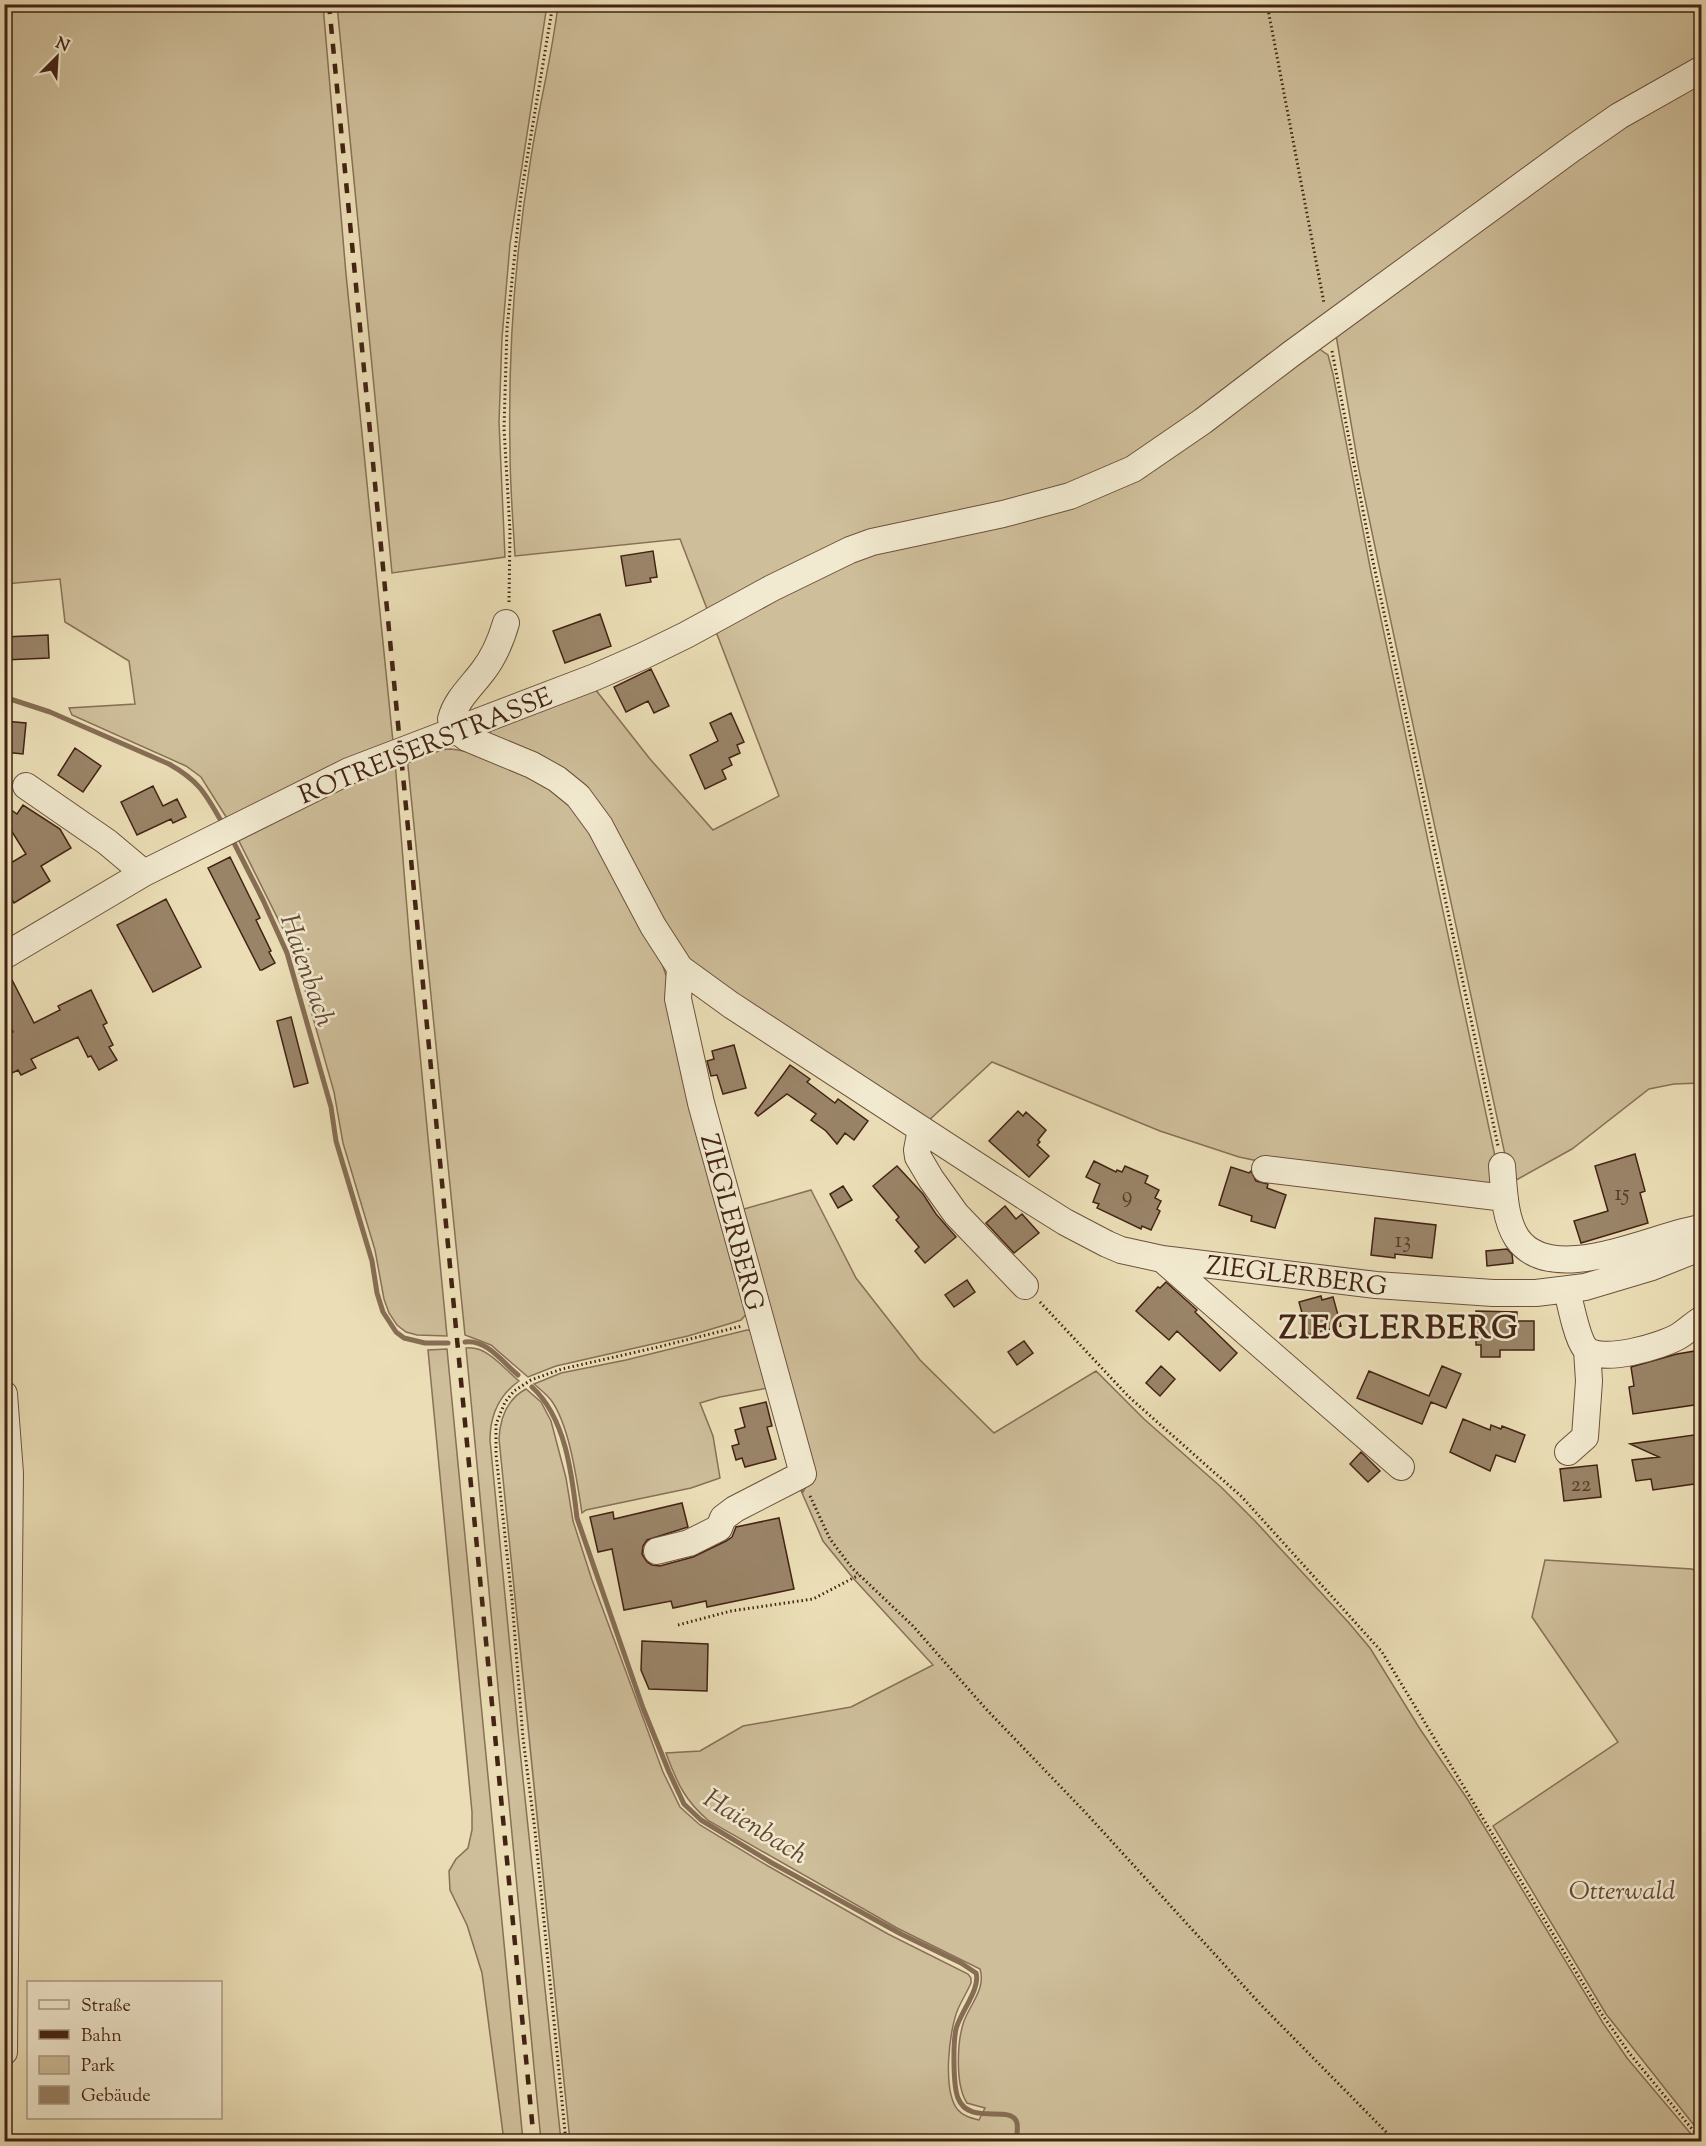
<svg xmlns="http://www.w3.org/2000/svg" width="1706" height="2146" viewBox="0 0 1706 2146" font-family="'Sorts Mill Goudy',serif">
<rect width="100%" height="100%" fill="#ebdeb6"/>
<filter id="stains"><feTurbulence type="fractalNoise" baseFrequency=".00333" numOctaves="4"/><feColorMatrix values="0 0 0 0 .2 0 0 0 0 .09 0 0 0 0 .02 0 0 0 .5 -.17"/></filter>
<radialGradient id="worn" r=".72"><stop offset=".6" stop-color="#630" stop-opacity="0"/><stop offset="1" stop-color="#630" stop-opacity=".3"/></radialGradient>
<path fill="#cebe9a" stroke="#887057" stroke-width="1.5" d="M5,5H323L346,274L393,742L228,820L201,777L186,766L72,715L69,708L135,704L129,661L65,622L60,579L5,584Z
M337,5H547L510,244L502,338L499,422L505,557L392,573Z
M558,5H1701V63L1139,458L709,614L680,539L515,556C513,521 510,486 510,451C508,353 515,253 531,157C539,106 552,56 558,5Z
M1701,77V1083L1674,1084L1649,1089L1572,1149L1509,1184L1507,1164L1379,566L1359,470L1336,335L1537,184Z
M1318,348L1328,355L1333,374L1371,572L1496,1161L1493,1185L1287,1167L1239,1157L1160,1131L992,1062L927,1122L742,1001L684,956L613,832L490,735V731L595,689L650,759L713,830L779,796L715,629L856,556L1048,511Z
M451,749L471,752L523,769L581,811L659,955L668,981L750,1310L741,1320L725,1325L688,1336L556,1366L528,1377L491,1345L465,1335L407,756L433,750Z
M395,761L412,970L447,1336L417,1335L406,1332L397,1325L389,1313L384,1299L375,1250L343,1143L334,1092L304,986L284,931L237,837Z
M811,1190L856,1278L920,1360L994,1433L1096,1371L1144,1419L1221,1487L1255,1521L1349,1623L1370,1648L1420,1729L1468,1800L1603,2023L1627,2058L1697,2141H570C545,1908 521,1674 499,1439C500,1419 507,1399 526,1389L541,1402L551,1421L566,1478L573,1521L592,1580L663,1772L680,1807L700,1825L768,1866L888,1934L968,1974L971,1978V1983C967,1992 962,2000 958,2009C949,2030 942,2091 958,2110C963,2116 971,2118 979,2120L985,2108L967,2103C955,2085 957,2041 964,2021C971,2003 986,1988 980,1969L897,1928L709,1821C685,1801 677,1783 666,1753L700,1751L743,1726L851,1707L933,1665L853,1578L823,1541L799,1486L803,1492L810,1479L737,1211Z
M747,1330L753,1331L773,1387L720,1397L700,1403L713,1436L720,1478L691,1488L586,1510L582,1513C577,1482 570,1426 551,1400C546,1394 540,1389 534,1384L561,1373L626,1360Z
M466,1348C487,1345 504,1369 519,1381C498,1396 490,1416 490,1440L519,1741L561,2141H541Z
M447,1349L523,2141H504L482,1973L467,1925L450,1890L449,1871L456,1859L468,1848L472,1830V1812L428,1350Z
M1545,1560L1692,1569L1701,1575V2134L1606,2014L1493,1826L1618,1742L1532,1617Z"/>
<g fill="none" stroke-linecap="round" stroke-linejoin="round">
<path stroke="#866d54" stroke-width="5" d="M4,697L50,712L169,764C201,782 206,795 224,826
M231,837L263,900L287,953L331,1107L336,1141L372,1261L377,1293L383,1312L396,1332L404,1338L425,1343H448
M465,1342C487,1339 503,1363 518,1375
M532,1387C566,1418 572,1475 577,1518L643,1708L669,1772L684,1804L701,1820L772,1863L901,1934L961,1963L976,1973C981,1988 960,2013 956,2029C953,2043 953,2086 958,2098C969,2127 1012,2103 1017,2123C1018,2129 1017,2136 1016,2142"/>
</g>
<path fill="#9a8468" stroke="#432314" stroke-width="1.5" d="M653,551L657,577L650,578L651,582L626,586L621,556Z
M600,614L611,646L565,663L553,631Z
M48,635L49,658L4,660V637Z
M651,669L669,706L654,713L648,701L626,712L614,687Z
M731,713L744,742L737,745L740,753L729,758L732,765L722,770L726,779L705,789L690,755L718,741L710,723Z
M4,721L26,723L23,754L4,752Z
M75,748L101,766L83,792L58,775Z
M153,786L163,806L177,799L186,817L173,823L171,819L137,835L121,802Z
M4,805L17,814L23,805L60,829L71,848L41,866L50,881L14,903L4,888V867L26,854L4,819Z
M230,857L260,918L256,920L271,951L269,952L275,963L262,970H260L208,868Z
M166,899L201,967L153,992L117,925Z
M7,970L34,1023L60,1010L58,1006L91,990L107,1023L103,1025L113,1045L109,1047L117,1060L99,1070L91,1056L88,1057L78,1037L31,1059L36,1068L21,1075L18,1070L4,1077V1036L13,1032L4,1014V971Z
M291,1017L308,1083L294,1087L277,1021Z
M734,1045L746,1088L723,1094L717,1075L711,1076L707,1061L714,1059L712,1051Z
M790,1065L810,1079L807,1082L835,1103L838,1099L868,1121L854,1140L845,1133L837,1144L826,1131L811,1120L816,1114L787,1094L758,1116L755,1113Z
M1018,1111L1023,1116L1026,1112L1046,1130L1038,1140L1040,1142L1037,1145L1049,1156L1029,1177L989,1141Z
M1635,1154L1645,1191L1640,1193L1648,1223L1581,1243L1574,1221L1608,1211L1595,1166Z
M1094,1161L1116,1172L1117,1170L1122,1172L1125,1166L1148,1176L1145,1183L1159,1190L1155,1198L1161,1201L1157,1209L1160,1211L1151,1230L1142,1226L1141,1229L1097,1208L1099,1204L1093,1202L1100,1184L1086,1177Z
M897,1166L923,1194L936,1214L956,1237L925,1263L915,1251L919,1247L896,1220L899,1217L873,1186Z
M1231,1167L1249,1173L1251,1171L1256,1181L1268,1184L1267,1188L1286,1195L1275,1228L1251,1221L1252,1216L1219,1205Z
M843,1186L852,1200L838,1208L830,1194Z
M1005,1206L1016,1219L1022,1214L1039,1233L1014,1253L986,1223Z
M1375,1218L1436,1225L1432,1258L1395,1254V1258L1371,1255Z
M1507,1249L1512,1254L1513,1263L1487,1266L1486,1251Z
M967,1280L975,1292L954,1307L945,1295Z
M1166,1282L1197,1310L1195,1312L1237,1353L1220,1371L1177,1331L1169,1340L1136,1311L1158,1287L1160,1288Z
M1321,1296L1322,1300L1333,1297L1341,1326L1308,1335L1299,1302Z
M1476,1311L1517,1312V1321H1534V1350H1500V1357H1481V1345H1476Z
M1024,1341L1033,1353L1017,1365L1008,1352Z
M1701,1350V1404L1633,1414L1629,1387L1634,1386L1631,1367L1677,1354Z
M1161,1366L1175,1379L1160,1396L1146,1383Z
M1442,1366L1461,1374L1446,1408L1431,1402L1422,1424L1357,1398L1369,1371L1429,1396Z
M766,1402L772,1426L767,1427L776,1459L745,1467L742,1458L736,1460L732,1446L739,1444L735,1430L745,1427L740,1408Z
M1463,1419L1490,1430L1491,1425L1501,1429L1502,1426L1525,1435L1515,1462L1496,1455L1490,1471L1450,1452Z
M1701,1434V1483L1653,1490L1651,1479L1636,1481L1632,1460L1659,1457L1630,1444Z
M1361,1452L1380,1471L1368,1482L1350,1464Z
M1597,1465L1601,1497L1564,1501L1560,1469Z
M682,1503L688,1527L647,1540L643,1546L642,1554L647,1562L652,1565L660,1566L693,1557L726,1541L732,1537L736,1527L779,1518L794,1589L707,1607L706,1601L673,1608L671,1601L624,1610L612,1549L598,1552L590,1517L613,1512L614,1519Z
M642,1641L708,1644L707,1691L649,1689L641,1670Z"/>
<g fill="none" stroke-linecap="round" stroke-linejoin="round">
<g stroke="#6d523c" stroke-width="28">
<path id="minor" d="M506,623C501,640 494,657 483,671C471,687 456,700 451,719L455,729L467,738L532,765L557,779L578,796L600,826L653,926L680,968L731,1005L1030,1200L1065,1222L1107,1244L1121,1250L1162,1259L1376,1285L1493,1293H1536L1585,1287L1652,1267L1702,1247
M26,786L107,842L144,873
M4,956L144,873L349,771L595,677L643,656L686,635L772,588L850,550L872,542L1003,514L1070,496L1133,469L1203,421L1291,354L1573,148L1619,116L1702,69
M921,1129L917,1150L918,1157L931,1179L956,1214L1025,1286
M1502,1166C1504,1188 1504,1218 1517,1238C1552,1289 1656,1234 1702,1228
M1265,1169L1505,1198
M1162,1259L1401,1467
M1567,1290C1570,1303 1577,1338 1585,1348C1600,1365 1662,1346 1679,1336C1687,1331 1694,1324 1702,1319
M4,1394L10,1473L4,2052
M1568,1452L1585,1437L1589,1381L1587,1350
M657,1551L689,1543L719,1528L723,1518L735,1509L803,1474L701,1103L678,999L680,968"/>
</g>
<path stroke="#432314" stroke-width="3" stroke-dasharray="1.5 3" stroke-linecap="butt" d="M1267,4L1324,303
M1332,351L1371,552L1498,1146
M509,602L510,531L504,428L507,328L521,195L553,4
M1040,1302L1129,1397L1242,1497L1382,1652L1601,2013L1630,2054L1702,2141
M810,1496L830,1539L852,1568L913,1626L986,1709L1085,1812L1262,2006L1396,2142
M678,1625L731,1611L813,1599L859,1575
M566,2142L535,1831L523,1738L512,1600L496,1454V1424L505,1402L514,1391L531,1380L562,1369L654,1348L742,1326"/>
<use href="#minor" stroke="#f2ead0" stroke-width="26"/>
<path stroke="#432314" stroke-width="4.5" stroke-dasharray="10 10" stroke-linecap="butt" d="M329,4L534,2142"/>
</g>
<g text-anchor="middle" stroke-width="5" stroke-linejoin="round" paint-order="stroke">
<g font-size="22" fill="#593b29">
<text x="1622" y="1200">15</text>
<text x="1127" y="1202">9</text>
<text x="1403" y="1247">13</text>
<text x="1581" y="1491">22</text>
</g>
<g font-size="26" fill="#432314" stroke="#f2ead0">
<text transform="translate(425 745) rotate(-22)" y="9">ROTREISERSTRASSE</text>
<text transform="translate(733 1222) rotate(75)" y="9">ZIEGLERBERG</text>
<text transform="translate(1297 1275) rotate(7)" y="9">ZIEGLERBERG</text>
</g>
<g font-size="26" font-style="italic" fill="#664a36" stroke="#f2ead0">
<text x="1622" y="1899">Otterwald</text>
</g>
<g font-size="27" font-style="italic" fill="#644834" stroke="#f2ead0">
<text transform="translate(308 970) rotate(71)" y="9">Haienbach</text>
<text transform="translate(756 1826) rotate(32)" y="9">Haienbach</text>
</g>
<g font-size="32" font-weight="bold" letter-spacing="1.5" fill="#432314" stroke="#f2ead0">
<text x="1399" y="1338">ZIEGLERBERG</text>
</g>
</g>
<rect width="1706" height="2146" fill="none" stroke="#ebdeb6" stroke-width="24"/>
<rect x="6" y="6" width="1694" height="2134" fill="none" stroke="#432314" stroke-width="3"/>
<rect x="12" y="12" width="1682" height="2122" fill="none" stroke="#432314" stroke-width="1.5"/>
<rect x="27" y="1981" width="195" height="138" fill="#f2ead0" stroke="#ac9a85" stroke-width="1.5"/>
<rect x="39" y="2000" width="30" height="9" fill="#f2ead0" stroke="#ac9a85" stroke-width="1.5"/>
<text x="81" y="2011" font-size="18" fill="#432314">Straße</text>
<rect x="39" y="2030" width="30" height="9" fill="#432314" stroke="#ac9a85" stroke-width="1.5"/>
<text x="81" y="2041" font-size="18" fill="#432314">Bahn</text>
<rect x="39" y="2056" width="30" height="18" fill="#cebe9a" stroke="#ac9a85" stroke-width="1.5"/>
<text x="81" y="2071" font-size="18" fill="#432314">Park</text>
<rect x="39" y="2086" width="30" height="18" fill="#9a8468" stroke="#ac9a85" stroke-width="1.5"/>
<text x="81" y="2101" font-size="18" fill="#432314">Gebäude</text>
<g transform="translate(57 57) rotate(24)" stroke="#f2ead0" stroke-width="4.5" paint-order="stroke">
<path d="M0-4.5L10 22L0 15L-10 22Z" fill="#432314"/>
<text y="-9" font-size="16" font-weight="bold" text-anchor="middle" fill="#432314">N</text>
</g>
<rect width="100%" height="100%" filter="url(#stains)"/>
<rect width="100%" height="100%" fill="url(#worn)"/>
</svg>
